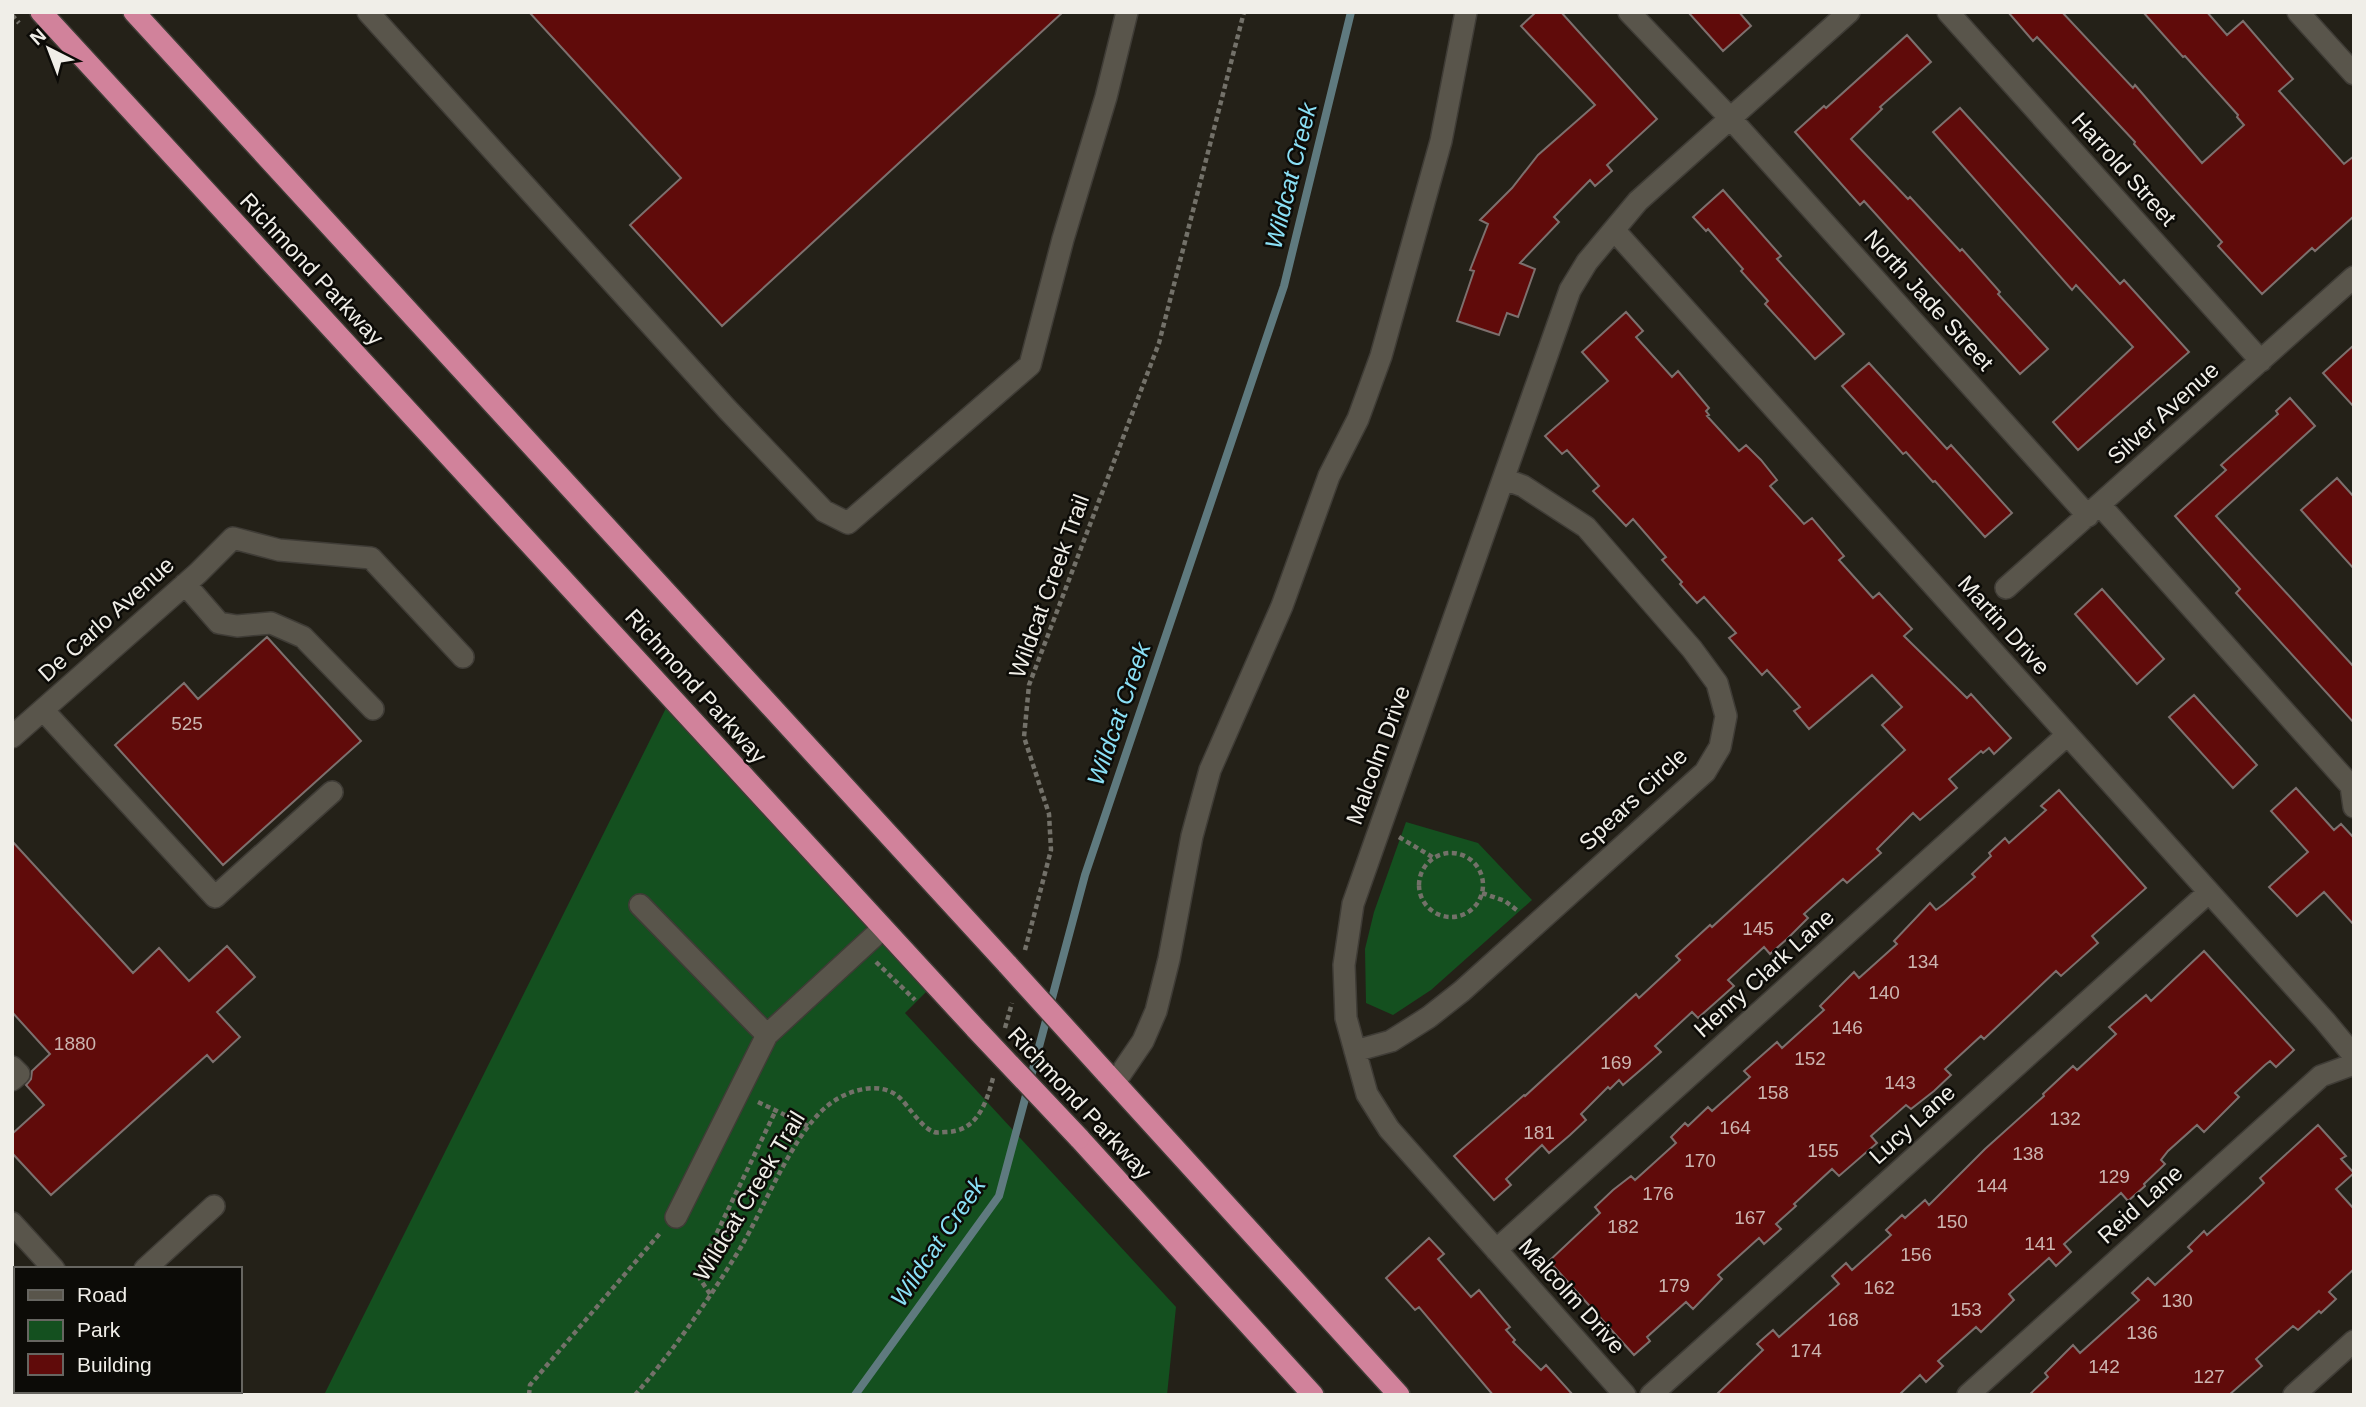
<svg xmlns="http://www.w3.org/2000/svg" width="2366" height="1407" viewBox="0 0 2366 1407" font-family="Helvetica,sans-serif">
<rect width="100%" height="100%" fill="#242118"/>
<path fill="#14501f" d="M671,698L935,983L905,1013L1176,1307L1167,1395H324Z
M1406,822L1478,843L1532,900L1431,990L1393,1015L1366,1003L1365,949L1374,912Z"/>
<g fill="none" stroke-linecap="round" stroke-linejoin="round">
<path stroke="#5f7a7f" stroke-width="8" d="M855,1395L999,1196L1085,875L1284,286L1351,12"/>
</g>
<path fill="#600b0a" stroke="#7d706e" stroke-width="2" d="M529,12H1063L722,326L630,225L681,178Z
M1536,12H1561L1657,119L1607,165L1612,171L1595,186L1590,180L1554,217L1559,222L1520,263L1535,269L1518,317L1507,313L1499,335L1457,321L1474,271L1470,270L1488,224L1480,220L1512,188L1538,155L1595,105L1521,26Z
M1688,12H1739L1751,26L1723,51Z
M2008,12H2062L2133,88L2135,85L2202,163L2244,125L2237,117L2238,115L2185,56L2183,57L2143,12H2207L2227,35L2243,21L2293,79L2279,91L2344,164L2354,156V216L2315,251L2312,248L2262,294L2218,246L2222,242L2134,144L2135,142L2037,37L2033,41Z
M1907,35L1931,62L1880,107L1882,109L1851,139L1908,199L1910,197L1960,251L1962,249L2000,292L1998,294L2048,349L2020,374L1864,201L1860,205L1795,132L1824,106L1826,108Z
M1960,108L2120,284L2124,280L2189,352L2078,450L2053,422L2133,347L2076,285L2072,290L1933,132Z
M1723,190L1781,256L1777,259L1844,334L1815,359L1765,304L1768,301L1741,271L1743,269L1708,229L1706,231L1693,217Z
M1626,312L1643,331L1636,337L1672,377L1678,371L1709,408L1706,411L1709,415L1707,416L1739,451L1746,445L1761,460L1777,480L1770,486L1804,524L1812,518L1844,556L1839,560L1873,598L1879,593L1912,629L1904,636L1967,698L1971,694L2011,738L1994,754L1989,748L1983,753L1981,751L1949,779L1957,788L1920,820L1913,813L1877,849L1881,853L1847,883L1843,879L1804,914L1808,918L1787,939L1770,954L1764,947L1728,980L1734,986L1698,1018L1692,1012L1655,1046L1661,1052L1644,1067L1623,1085L1619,1080L1610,1089L1608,1087L1581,1114L1586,1120L1570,1135L1549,1153L1542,1145L1506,1179L1511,1185L1494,1200L1454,1156L1524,1095L1525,1096L1636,994L1639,998L1680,960L1676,956L1710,925L1712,927L1905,750L1882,725L1902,707L1872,675L1809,729L1794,711L1800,707L1767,670L1762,675L1729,638L1736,633L1704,597L1697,603L1680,584L1682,582L1662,560L1666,557L1633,519L1626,526L1593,491L1599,486L1567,450L1562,454L1545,436L1608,381L1582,352Z
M2354,345V407L2323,373Z
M1869,363L1947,449L1951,445L2012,513L1985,537L1935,481L1933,482L1906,452L1903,454L1842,386Z
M2290,398L2315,426L2216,516L2354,667V723L2236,593L2240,589L2175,516L2226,470L2221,465L2278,414L2276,411Z
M2337,478L2354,497V569L2301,510Z
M2102,589L2164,659L2137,684L2075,614Z
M267,637L361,741L223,865L115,745L184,683L198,699Z
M2194,695L2257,765L2233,788L2169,717Z
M2296,788L2334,830L2341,824L2354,838V925L2324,892L2297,916L2269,887L2308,852L2271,811Z
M2059,790L2146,888L2092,936L2098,943L2061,976L2056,971L1984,1039L1981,1036L1945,1069L1951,1075L1934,1091L1911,1109L1906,1105L1871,1136L1877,1143L1839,1176L1832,1169L1794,1204L1796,1206L1776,1224L1781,1229L1764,1244L1759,1238L1718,1275L1722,1279L1693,1309L1686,1302L1647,1337L1650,1341L1634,1355L1549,1261L1600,1213L1595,1207L1613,1190L1631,1176L1635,1180L1676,1143L1671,1137L1685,1123L1688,1126L1708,1107L1712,1111L1750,1077L1744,1071L1777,1042L1782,1048L1824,1010L1820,1006L1854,972L1859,978L1897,944L1894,941L1930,903L1936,910L1944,904L1975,877L1972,874L1991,856L1989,853L2005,838L2009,843L2046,810L2041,806Z
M12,841L133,973L159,948L189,981L227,946L255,977L217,1012L240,1037L213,1062L207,1055L51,1195L12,1153V1134L44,1105L26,1085L31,1079L32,1071L50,1054L12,1012Z
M2204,951L2294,1050L2276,1067L2270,1061L2265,1065L2235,1093L2239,1097L2204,1132L2197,1125L2168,1151L2161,1160L2165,1164L2144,1184L2145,1186L2128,1201L2121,1193L2064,1244L2071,1252L2056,1266L2049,1258L2009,1294L2014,1300L1981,1332L1976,1327L1938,1361L1943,1366L1926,1382L1920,1375L1899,1395H1716L1763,1350L1757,1344L1773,1330L1779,1337L1839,1284L1832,1276L1846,1263L1852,1270L1891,1235L1886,1230L1902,1215L1905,1218L1925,1200L1929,1205L1985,1149L2044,1096L2043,1094L2073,1066L2077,1070L2116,1034L2109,1027L2146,995L2151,1001Z
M2318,1125L2346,1156L2341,1159L2354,1173L2336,1189L2354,1209V1269L2329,1292L2336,1299L2321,1313L2319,1311L2298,1330L2293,1326L2256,1359L2262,1366L2229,1395H2029L2048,1377L2045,1373L2073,1345L2080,1353L2139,1300L2132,1293L2148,1278L2155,1285L2192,1251L2188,1247L2204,1231L2207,1235L2249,1197L2264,1183L2260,1178Z
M1429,1238L1444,1254L1438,1259L1471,1297L1479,1290L1510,1327L1506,1330L1515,1340L1513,1342L1541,1370L1546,1365L1573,1395H1493L1419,1307L1415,1310L1386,1278Z"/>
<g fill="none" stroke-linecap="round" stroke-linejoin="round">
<g stroke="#3f3c36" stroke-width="24">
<path id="minor" d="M368,12L727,409L824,511L848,523L1030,365L1063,239L1106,97L1127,12
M1629,12L1731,119L2088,516
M1948,12L2261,361
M2298,12L2354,74
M1614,230L2325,1021L2354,1056
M2100,505L2351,786
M185,584L219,623L237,626L271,623L303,637L373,709
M2006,588L2354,277
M43,710L215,897L332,792
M12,737L198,573L233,538L279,550L371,558L463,657
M2351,786L2354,807
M640,905L767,1035
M1355,1051L1391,1041L1429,1017L1462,991L1705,772L1720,747L1726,716L1717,683L1692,649L1586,527L1523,486L1504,479
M12,1067L19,1074L12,1080
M1115,1082L1143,1041L1156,1011L1169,959L1192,836L1210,770L1282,606L1329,476L1358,419L1381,356L1441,141L1466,12
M676,1217L767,1035L882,929
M12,1223L54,1269
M1496,1250L2067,735
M145,1269L214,1206
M161,1391L164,1395
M1625,1395L1389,1129L1367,1094L1346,1018L1344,965L1353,904L1570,290L1587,262L1638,201L1849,12
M1651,1395L2209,892
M1968,1395L2321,1076L2354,1064
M2294,1395L2354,1341"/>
</g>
<g stroke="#3f3c36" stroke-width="24">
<path id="highway" d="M41,12L976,1029
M134,12L1008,965
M1106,1073L1399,1395
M1079,1138L1313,1395"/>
</g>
<path stroke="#737169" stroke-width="4.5" stroke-dasharray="5 3.5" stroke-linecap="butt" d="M12,15L19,23
M1399,837L1434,858
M1419 885a32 32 0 1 1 64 0a32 32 0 1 1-64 0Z
M1482,893L1505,901L1518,911
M1025,950L1051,850L1049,814L1024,737L1029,685L1159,343L1244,12
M876,962L915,1000
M1005,1028L1012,1003
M758,1102L808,1126
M710,1294L700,1279L699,1270L776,1110
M529,1395L530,1385L661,1232
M635,1395C674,1350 710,1298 741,1247C765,1206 792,1136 826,1107C844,1091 880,1079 900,1098C910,1108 921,1127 934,1132C938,1133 941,1132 945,1132C977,1132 986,1104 993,1078"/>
<use href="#minor" stroke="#59554b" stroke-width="21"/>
<use href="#highway" stroke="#d1829b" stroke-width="21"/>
<g stroke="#3f3c36" stroke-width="24" stroke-linecap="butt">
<path id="highway-bridge" d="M1008,965L1106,1073
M976,1029L1079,1138"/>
</g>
<use href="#highway-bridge" stroke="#d1829b" stroke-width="21"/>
</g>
<g text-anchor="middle" stroke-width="5" stroke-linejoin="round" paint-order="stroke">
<g font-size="19" fill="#ccb5b0">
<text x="187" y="730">525</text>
<text x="1758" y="935">145</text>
<text x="1923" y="968">134</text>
<text x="1884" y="999">140</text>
<text x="1847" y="1034">146</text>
<text x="75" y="1050">1880</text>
<text x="1810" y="1065">152</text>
<text x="1616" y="1069">169</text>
<text x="1900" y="1089">143</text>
<text x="1773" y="1099">158</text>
<text x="2065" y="1125">132</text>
<text x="1735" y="1134">164</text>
<text x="1539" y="1139">181</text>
<text x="1823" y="1157">155</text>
<text x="2028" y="1160">138</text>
<text x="1700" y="1167">170</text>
<text x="2114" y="1183">129</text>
<text x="1992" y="1192">144</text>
<text x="1658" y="1200">176</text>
<text x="1750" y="1224">167</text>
<text x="1952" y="1228">150</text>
<text x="1623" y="1233">182</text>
<text x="2040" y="1250">141</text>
<text x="1916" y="1261">156</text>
<text x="1674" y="1292">179</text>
<text x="1879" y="1294">162</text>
<text x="2177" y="1307">130</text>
<text x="1966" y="1316">153</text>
<text x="1843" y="1326">168</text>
<text x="2142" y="1339">136</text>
<text x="1806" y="1357">174</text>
<text x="2104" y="1373">142</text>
<text x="2209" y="1383">127</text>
</g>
<g font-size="23" fill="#f0eee8" stroke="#0c0b07">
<text transform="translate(2124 169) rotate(48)" y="8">Harrold Street</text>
<text transform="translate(312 269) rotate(47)" y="8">Richmond Parkway</text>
<text transform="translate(1929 300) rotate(48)" y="8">North Jade Street</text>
<text transform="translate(2163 413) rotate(-42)" y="8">Silver Avenue</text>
<text transform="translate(1049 586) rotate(-70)" y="8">Wildcat Creek Trail</text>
<text transform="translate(106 619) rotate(-42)" y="8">De Carlo Avenue</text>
<text transform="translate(2004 625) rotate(48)" y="8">Martin Drive</text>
<text transform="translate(696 686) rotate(48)" y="8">Richmond Parkway</text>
<text transform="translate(1378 755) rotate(-70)" y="8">Malcolm Drive</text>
<text transform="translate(1633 799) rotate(-43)" y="8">Spears Circle</text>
<text transform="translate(1764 973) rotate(-42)" y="8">Henry Clark Lane</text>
<text transform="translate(1080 1103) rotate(47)" y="8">Richmond Parkway</text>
<text transform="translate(1912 1124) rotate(-42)" y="8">Lucy Lane</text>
<text transform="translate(749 1196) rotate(-59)" y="8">Wildcat Creek Trail</text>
<text transform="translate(2140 1204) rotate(-42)" y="8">Reid Lane</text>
<text transform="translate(1572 1296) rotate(48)" y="8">Malcolm Drive</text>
</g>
<g font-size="24" font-style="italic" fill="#8ae0f6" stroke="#0c0b07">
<text transform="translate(1291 176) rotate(-76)" y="8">Wildcat Creek</text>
<text transform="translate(1119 714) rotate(-71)" y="8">Wildcat Creek</text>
<text transform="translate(938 1242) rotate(-56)" y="8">Wildcat Creek</text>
</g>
</g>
<rect width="2366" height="1407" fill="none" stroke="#f0eee8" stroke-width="28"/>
<rect x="14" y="1267" width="228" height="126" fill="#0c0b07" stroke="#676661" stroke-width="2"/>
<rect x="28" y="1290" width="35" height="10" fill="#59554b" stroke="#676661" stroke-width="2"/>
<text x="77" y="1302" font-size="21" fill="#f0eee8">Road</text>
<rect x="28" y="1320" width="35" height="21" fill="#14501f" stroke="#676661" stroke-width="2"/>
<text x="77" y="1337" font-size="21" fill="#f0eee8">Park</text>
<rect x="28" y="1354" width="35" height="21" fill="#600b0a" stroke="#676661" stroke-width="2"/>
<text x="77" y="1372" font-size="21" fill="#f0eee8">Building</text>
<g transform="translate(49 49) rotate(318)" stroke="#0c0b07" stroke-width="5" paint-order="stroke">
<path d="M0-5L12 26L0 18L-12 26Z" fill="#f0eee8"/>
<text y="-10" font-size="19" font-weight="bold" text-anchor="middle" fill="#f0eee8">N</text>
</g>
</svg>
